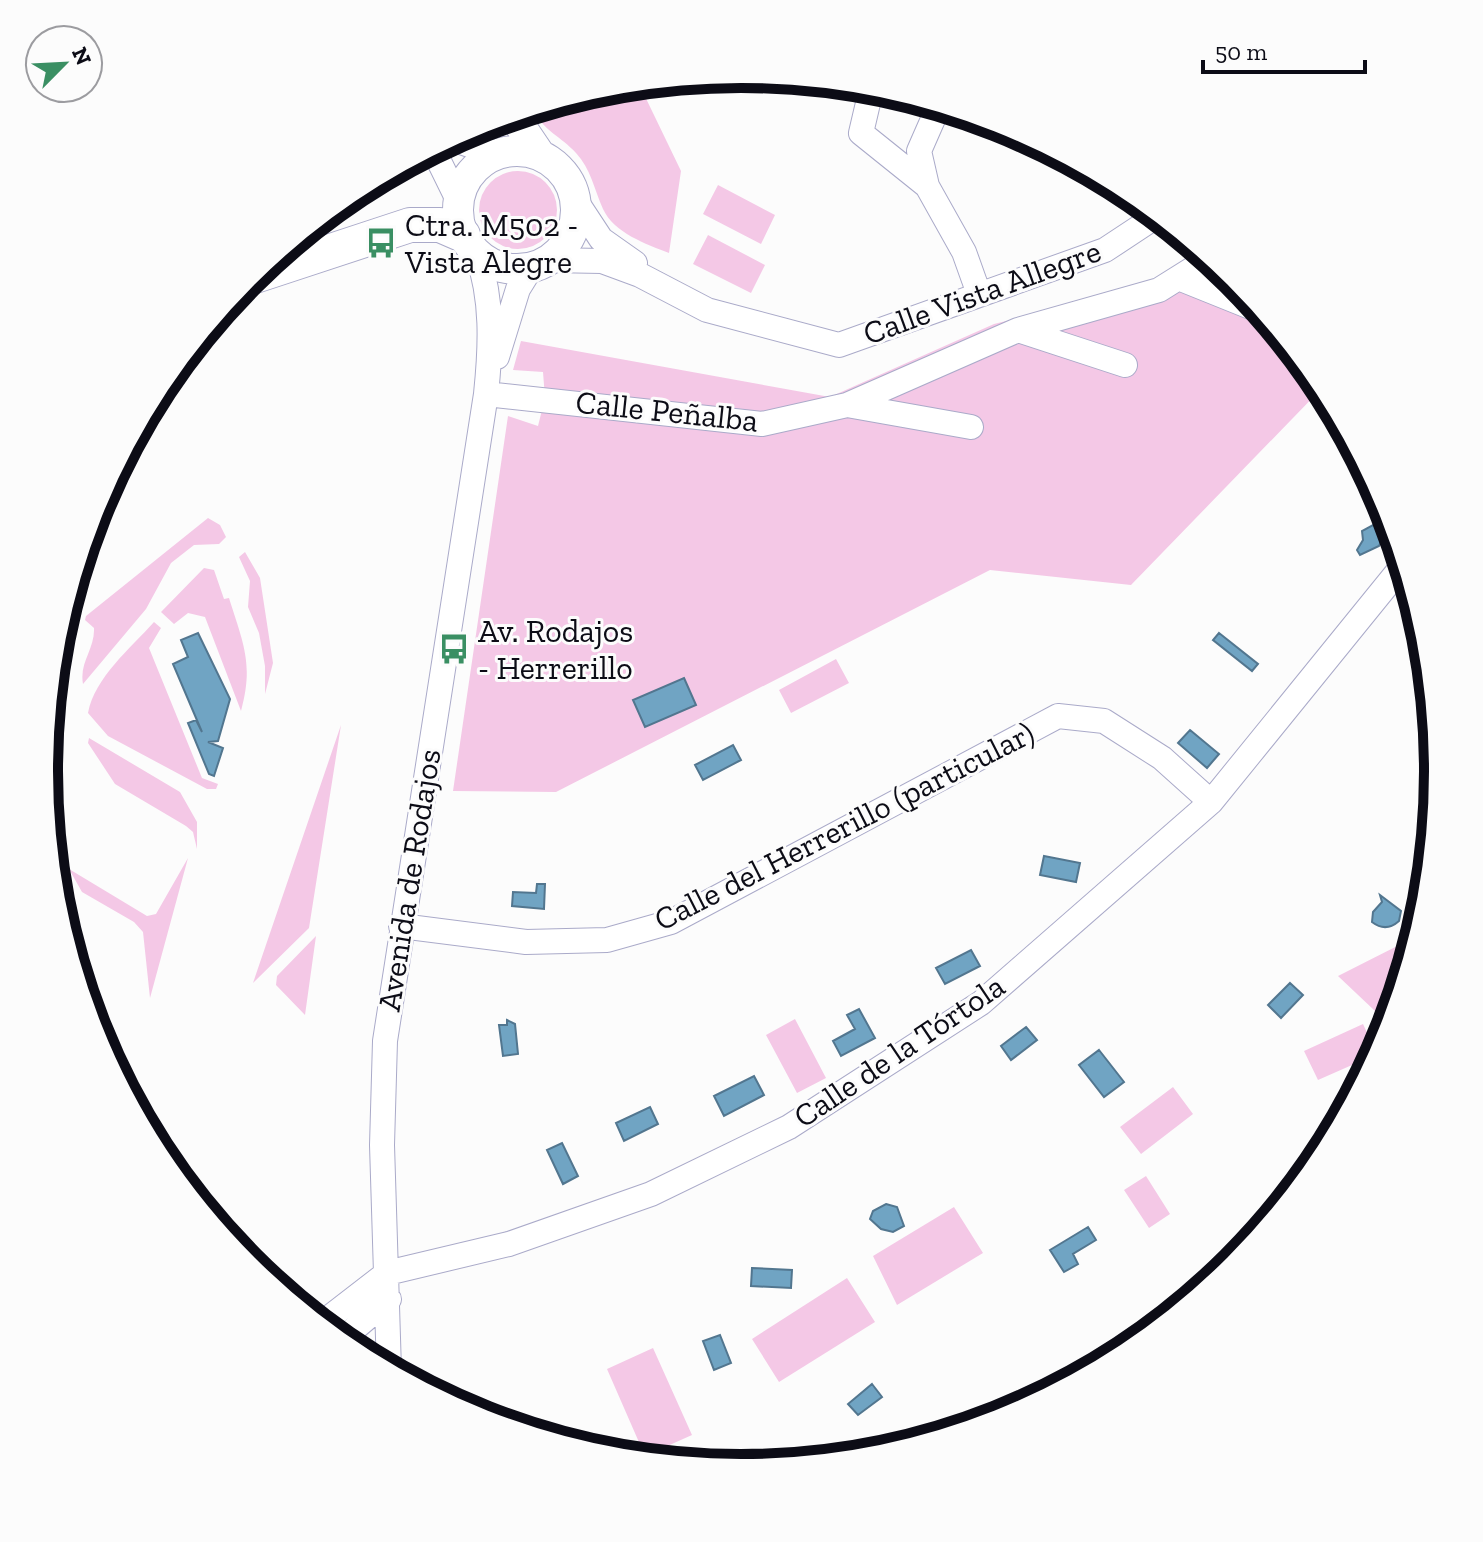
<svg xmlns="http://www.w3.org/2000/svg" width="1483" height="1542" viewBox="0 0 1483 1542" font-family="'Zilla Slab',serif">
<rect width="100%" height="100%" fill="#fcfcfc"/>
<path fill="#f4c8e6" d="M639,84L681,171L669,253C646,244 614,233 603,209C594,189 591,169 576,153C562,137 542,130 533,109L606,87Z
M479 210a39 39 0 1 1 78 0a39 39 0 1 1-78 0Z
M718,185L775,215L761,244L703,214Z
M708,235L765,265L751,293L693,264Z
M1199,249L1235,278L1323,387L1131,585L990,570L556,792L453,791L508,416L538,426L545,398L543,372L513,370L521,341L830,397L994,324L1147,285Z
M208,518L220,525L226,537L219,544L194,545L171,563L146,609L83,684C79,662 95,649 94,628L85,620L86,616Z
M245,552L260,578L273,663L265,694V666L259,633L248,607L250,581L239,557Z
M204,568L214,570L224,599L229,598C243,643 254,664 241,711L205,617L188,613L174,624L161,612Z
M154,622L161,628L149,648L202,778L218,784L216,789H207L108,736L88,713C95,677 130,649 154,622Z
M836,659L849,683L791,713L779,690Z
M341,725L309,928L253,983Z
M89,738L180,792L197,822V849L193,832L186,826L115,784L88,743Z
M188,858L150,998L143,932L134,922L82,892L69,869L147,916L156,914Z
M316,936L305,1015L276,985L277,976Z
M1417,936L1397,1001L1375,1011L1338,976Z
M795,1019L826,1078L797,1093L766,1035Z
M1363,1024L1377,1054L1318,1080L1304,1051Z
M1173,1087L1193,1114L1141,1154L1120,1127Z
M1146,1176L1170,1214L1149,1228L1124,1190Z
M954,1207L983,1253L897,1305L873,1256Z
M847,1278L875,1322L779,1382L752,1339Z
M653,1348L692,1435L645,1456L607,1369Z"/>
<path fill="#70a4c3" stroke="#52768f" stroke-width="2" d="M1373,525L1379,527L1382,540L1379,546L1360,555L1357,550L1363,540L1362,531Z
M198,633L230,699L218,741L208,742L223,748L214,776L209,774L188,723L196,720L202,732L173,664L188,657L181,640Z
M1219,633L1258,664L1252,671L1213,640Z
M684,678L696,705L645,727L633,700Z
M1190,730L1219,754L1207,768L1178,743Z
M733,745L741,760L703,780L695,765Z
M1044,856L1080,863L1076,882L1040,875Z
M537,884H545L544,909L512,906L513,892L536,893Z
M1380,895L1401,911L1399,921C1390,929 1381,929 1372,922L1373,912L1382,902Z
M971,950L980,966L945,984L936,968Z
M1290,983L1303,995L1281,1018L1268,1005Z
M859,1009L875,1038L841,1056L833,1041L855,1029L847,1015Z
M507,1020L515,1024L518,1054L503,1056L499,1025H507Z
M1026,1027L1037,1040L1011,1060L1001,1046Z
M1099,1050L1124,1082L1104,1097L1079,1065Z
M754,1076L764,1095L724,1116L714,1096Z
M650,1107L658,1124L624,1141L616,1123Z
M562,1143L578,1176L563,1184L547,1150Z
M886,1204L897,1207L904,1226L893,1232L881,1229L870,1219L873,1211Z
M1088,1227L1096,1240L1073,1254L1078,1264L1064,1272L1050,1250Z
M752,1268L792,1270L791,1288L751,1286Z
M720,1335L731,1363L714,1370L703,1341Z
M872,1384L882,1397L858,1415L848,1404Z"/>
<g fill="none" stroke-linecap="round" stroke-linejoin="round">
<g stroke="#aaaac9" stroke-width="26">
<path id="minor" d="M872,86L861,133L927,186
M943,107L937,110L919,151L927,186L964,252L979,294
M452,139L495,154
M433,149L458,200
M576,201L601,239L635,263
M549,260L602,261L640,275L707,310L839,345L1105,250L1158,215
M1181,279L1263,312
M1018,330L1125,365
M497,357L518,289L531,268
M486,394L762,424L847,405L1018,330L1159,290L1210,258
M847,405L971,427
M401,926L526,942L607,940L671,922L1058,716L1104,721L1162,758L1211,802
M321,1324L387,1273L509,1244L651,1194L789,1127L981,1003L1211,802L1404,564
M341,1340L389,1299
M389,1370L382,1145L385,1041L486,394C491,346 493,299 477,254"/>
</g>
<g stroke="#aaaac9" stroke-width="32">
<path id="major" d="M513,115L540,155
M458 210a59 59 0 1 1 118 0a59 59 0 1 1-118 0Z"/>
</g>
<g stroke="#aaaac9" stroke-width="36">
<path id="highway" d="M249,278L410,225H440L463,235"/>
</g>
<use href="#minor" stroke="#fff" stroke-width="24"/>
<use href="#major" stroke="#fff" stroke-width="30"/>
<use href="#highway" stroke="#fff" stroke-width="34"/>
</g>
<defs>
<g id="bus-bare" transform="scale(2.4)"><path d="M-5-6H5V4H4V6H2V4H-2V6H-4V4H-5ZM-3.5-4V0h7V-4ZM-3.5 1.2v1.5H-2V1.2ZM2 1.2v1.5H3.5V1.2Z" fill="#3a8f63" stroke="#fcfcfc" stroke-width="2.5" paint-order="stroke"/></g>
</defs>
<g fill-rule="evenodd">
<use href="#bus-bare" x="381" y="243"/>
<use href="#bus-bare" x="454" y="649"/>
</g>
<g text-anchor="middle" stroke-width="6" stroke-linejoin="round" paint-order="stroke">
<g font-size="32" fill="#0c0c16" stroke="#fcfcfc" text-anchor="start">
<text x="405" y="236">Ctra. M502 -<tspan x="405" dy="37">Vista Alegre</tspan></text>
<text x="478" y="642">Av. Rodajos<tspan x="478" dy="37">- Herrerillo</tspan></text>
</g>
<g font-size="32" fill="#0c0c16" stroke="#fcfcfc">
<text transform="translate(982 292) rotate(-20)" y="11">Calle Vista Allegre</text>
<text transform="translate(667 411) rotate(6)" y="11">Calle Peñalba</text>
<text transform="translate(844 826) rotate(-27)" y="11">Calle del Herrerillo (particular)</text>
<text transform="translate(409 880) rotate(-81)" y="11">Avenida de Rodajos</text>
<text transform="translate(899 1051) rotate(-34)" y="11">Calle de la Tórtola</text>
</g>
</g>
<path d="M0 0H1483V1542H0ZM58 771a683 683 0 1 1 1366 0a683 683 0 1 1-1366 0Z" fill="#fcfcfc" fill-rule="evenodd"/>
<path fill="none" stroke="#0c0c16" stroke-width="10" d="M58 771a683 683 0 1 1 1366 0a683 683 0 1 1-1366 0Z"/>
<g transform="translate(64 64) rotate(66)"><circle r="38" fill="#fcfcfc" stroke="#9c9ca0" stroke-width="2"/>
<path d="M0-6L14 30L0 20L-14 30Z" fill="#3a8f63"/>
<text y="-12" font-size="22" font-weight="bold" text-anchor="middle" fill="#0c0c16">N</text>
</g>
<path d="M1203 60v12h162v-12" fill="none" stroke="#0c0c16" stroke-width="4"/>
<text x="1215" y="60" font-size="24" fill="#0c0c16" stroke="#fcfcfc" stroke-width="6" paint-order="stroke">50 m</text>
</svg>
